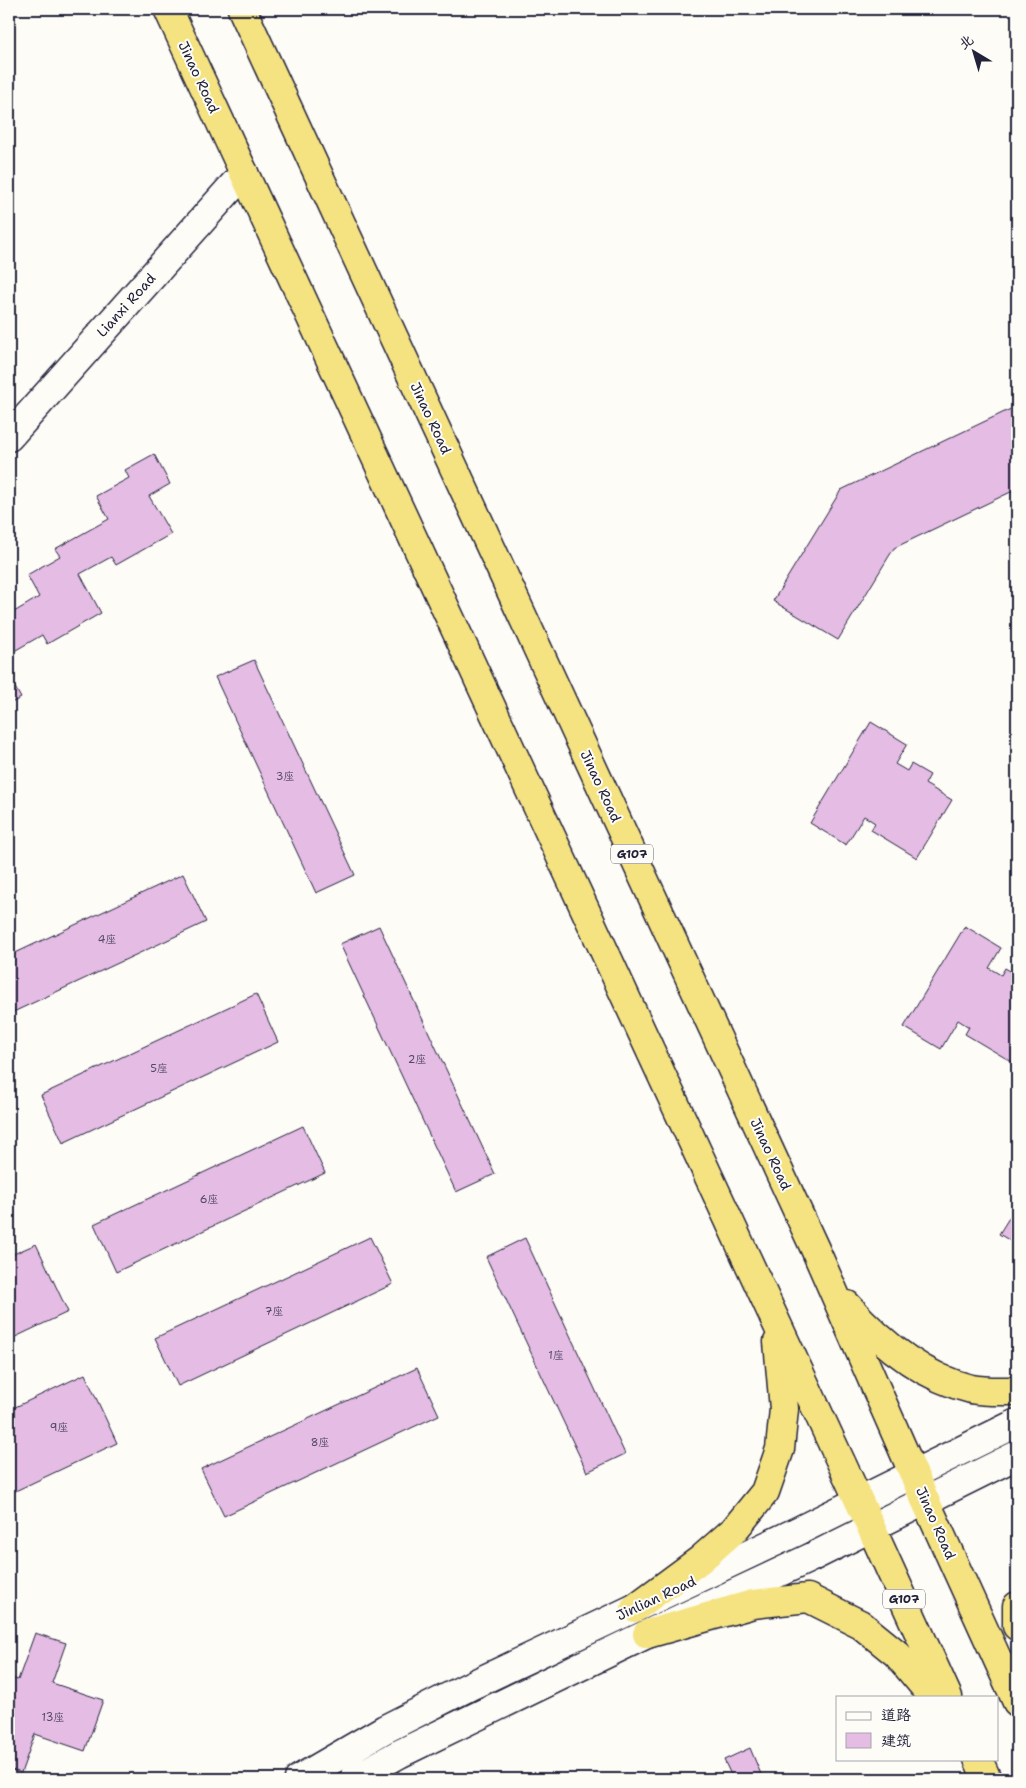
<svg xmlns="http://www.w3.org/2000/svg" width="1026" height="1788" viewBox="0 0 1026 1788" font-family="'Shantell Sans','LXGW WenKai TC',sans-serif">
<rect width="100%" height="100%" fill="#fdfcf7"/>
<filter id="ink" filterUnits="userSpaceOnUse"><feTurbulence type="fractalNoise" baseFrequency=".02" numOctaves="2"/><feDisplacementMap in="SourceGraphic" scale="10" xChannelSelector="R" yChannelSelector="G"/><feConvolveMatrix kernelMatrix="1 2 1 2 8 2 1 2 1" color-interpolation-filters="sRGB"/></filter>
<g filter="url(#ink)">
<path fill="#e4bce4" stroke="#22223b" d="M1017,406V489L894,548L838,640L773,601L841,490Z
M154,454L170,484L149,496L171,534L116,565L111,557L80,574L101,613L47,644L42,635L9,654V615L39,597L27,575L60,556L55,549L109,519L96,496L129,478L125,470Z
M254,660L355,875L316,893L215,677Z
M9,677L21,698L9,704Z
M871,722L907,744L895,764L907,771L911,764L930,775L925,784L952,800L917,858L871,830L875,823L864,816L846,845L810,823Z
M183,874L206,922L9,1014V956Z
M379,926L495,1174L456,1192L340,944Z
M965,926L1001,948L989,968L1001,975L1005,968L1017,975V1053L1012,1062L965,1034L969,1027L958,1020L941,1049L904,1027Z
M256,994L278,1042L63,1143L41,1095Z
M303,1126L325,1173L116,1272L94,1224Z
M1017,1205V1245L999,1234Z
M370,1237L393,1284L178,1386L155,1338Z
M525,1238L625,1454L587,1472L486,1257Z
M36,1244L68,1312L9,1340V1256Z
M417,1368L439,1415L224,1516L201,1469Z
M85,1374L117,1443L9,1494V1410Z
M35,1633L66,1643L52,1683L103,1700L85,1751L35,1734L21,1773L9,1769V1677L18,1680Z
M750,1748L763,1779H733L724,1760Z"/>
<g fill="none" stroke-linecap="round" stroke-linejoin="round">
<g stroke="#22223b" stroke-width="31">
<path id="minor" d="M9,437L244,173"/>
</g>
<g stroke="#22223b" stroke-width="31">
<path id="tertiary" d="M299,1779L385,1729L472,1685L796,1532L1017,1423
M354,1779L399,1754L647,1634L810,1558L1017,1455"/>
</g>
<g stroke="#22223b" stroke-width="31">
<path id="trunk" d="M168,9L859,1501L948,1697
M242,9L815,1249L925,1500L1017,1702
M847,1305C880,1342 922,1377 971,1389C985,1392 1002,1391 1017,1391
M1017,1606V1626
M635,1608L700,1560L734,1530L765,1492L780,1449L784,1409L778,1342
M647,1634L753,1604L808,1598L860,1624L897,1654L933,1697
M978,1759L987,1779"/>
</g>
<use href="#minor" stroke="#fdfcf7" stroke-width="28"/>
<use href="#tertiary" stroke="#fdfcf7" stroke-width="28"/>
<use href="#trunk" stroke="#f5e382" stroke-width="28"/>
</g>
</g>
<g text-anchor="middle" stroke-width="4" stroke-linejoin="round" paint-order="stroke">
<g font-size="11" fill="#524865">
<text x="285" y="780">3座</text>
<text x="107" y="943">4座</text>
<text x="417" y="1063">2座</text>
<text x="159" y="1072">5座</text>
<text x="209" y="1203">6座</text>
<text x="274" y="1315">7座</text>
<text x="556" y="1359">1座</text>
<text x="59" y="1431">9座</text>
<text x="320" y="1446">8座</text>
<text x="53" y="1721">13座</text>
</g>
<g fill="#fdfcf7" stroke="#646373" stroke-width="1">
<rect x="611" y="844.5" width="42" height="19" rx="4"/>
<rect x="883" y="1589.5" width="42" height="19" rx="4"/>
</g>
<g font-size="12" font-weight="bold" fill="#22223b">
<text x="632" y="858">G107</text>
<text x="904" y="1603">G107</text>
</g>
<g font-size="14" fill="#22223b" stroke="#fdfcf7">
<text transform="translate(199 77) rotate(65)" y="5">Jinao Road</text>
<text transform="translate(126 305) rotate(-48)" y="5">Lianxi Road</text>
<text transform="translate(431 418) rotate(65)" y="5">Jinao Road</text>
<text transform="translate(601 786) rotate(65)" y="5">Jinao Road</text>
<text transform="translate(771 1154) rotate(65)" y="5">Jinao Road</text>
<text transform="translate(936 1523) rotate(66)" y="5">Jinao Road</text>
<text transform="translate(656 1598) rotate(-25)" y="5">Jinlian Road</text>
</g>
</g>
<rect width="1026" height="1788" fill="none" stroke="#fdfcf7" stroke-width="30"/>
<rect x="15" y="15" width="996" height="1758" fill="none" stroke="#22223b" stroke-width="2" filter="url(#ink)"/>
<rect x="836" y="1696" width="162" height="65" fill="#fdfcf7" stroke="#a5a5ac"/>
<rect x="846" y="1712" width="25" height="8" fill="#fdfcf7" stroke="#a5a5ac"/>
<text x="881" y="1720" font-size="15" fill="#22223b">道路</text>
<rect x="846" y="1733" width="25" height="15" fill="#e4bce4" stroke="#a5a5ac"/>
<text x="881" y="1746" font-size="15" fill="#22223b">建筑</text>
<g transform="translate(974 52) rotate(322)" stroke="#fdfcf7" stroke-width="4" paint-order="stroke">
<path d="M0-4L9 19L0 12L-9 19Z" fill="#22223b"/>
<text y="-8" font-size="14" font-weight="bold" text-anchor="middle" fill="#22223b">北</text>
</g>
</svg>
